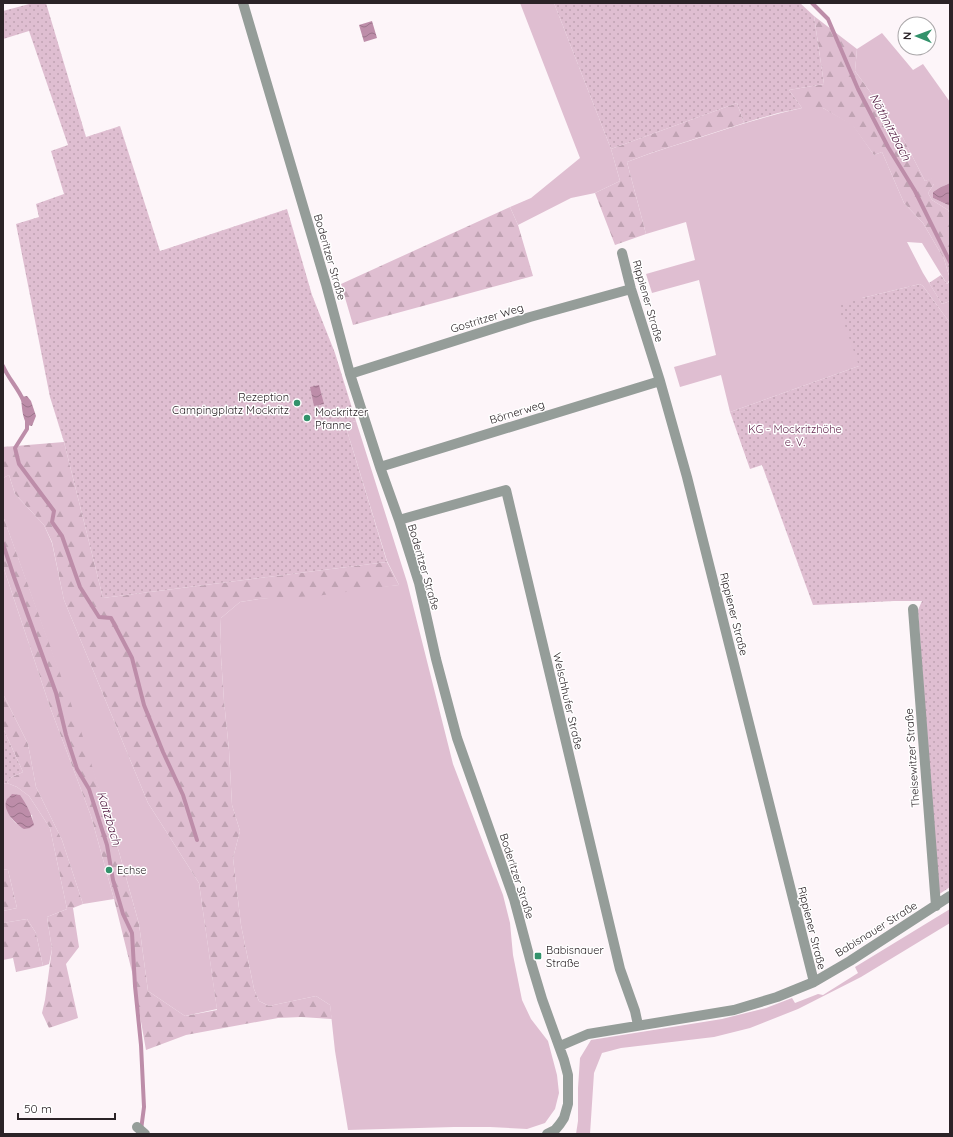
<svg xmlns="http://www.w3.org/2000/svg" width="953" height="1137" viewBox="0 0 953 1137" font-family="Quicksand,sans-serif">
<defs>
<pattern id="forest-firs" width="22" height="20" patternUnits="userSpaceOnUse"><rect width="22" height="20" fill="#dfbed1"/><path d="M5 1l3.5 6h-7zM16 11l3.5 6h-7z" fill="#c0a3b3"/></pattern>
<pattern id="park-dots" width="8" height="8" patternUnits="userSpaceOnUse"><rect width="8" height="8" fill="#dfbed1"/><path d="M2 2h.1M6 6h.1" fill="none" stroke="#c0a3b3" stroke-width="1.8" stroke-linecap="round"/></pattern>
<pattern id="water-waves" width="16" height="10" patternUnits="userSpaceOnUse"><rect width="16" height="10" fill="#bd8da9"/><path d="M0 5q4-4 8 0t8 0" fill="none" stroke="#9a738a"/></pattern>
</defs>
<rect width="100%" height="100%" fill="#fdf5f9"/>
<path fill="#dfbed1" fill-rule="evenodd" d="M520,3H554L611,149L620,181L595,193L571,198L518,225L510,207L531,198L580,158Z
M882,33L913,70L923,64L950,102V183L939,188L933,192V198L950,206V214L948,210L932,200L928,193L934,184V178L925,181L902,136L855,71L857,49Z
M802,108H823L853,125L874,155L882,152L904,203L923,223L944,259L950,279L947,284L922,243L907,242L923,273L942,304L950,301V323L923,286L920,284L862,298L859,366L730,412L721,375L680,387L674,367L716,355L699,280L652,293L646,274L695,260L686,222L646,234L627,162C655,151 683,143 711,134C741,124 771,115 802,108Z
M356,421L407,582L453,764L503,895L510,923L513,955L522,1000L531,1019L548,1041L557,1075L559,1093L555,1109L545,1123L527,1129L490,1127H454L348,1130L335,1051L330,1005L316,996L269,1006L259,1001L254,989L241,925L233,858L240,831L232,805L229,750L224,701L220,642L221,618L240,602L259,599L399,585L387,561L345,424Z
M9,475L15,494L44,525L52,543L64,600L148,803L199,883L217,1009L185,1016L148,991L139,924L119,852L81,734L3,516V478Z
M3,566L50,707L91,816L114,899L83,904L62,840L36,787L28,744L3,694Z
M7,783L17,787L29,796L50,828L67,909L47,917L52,949L49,964L43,966L36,933L27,919L3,923V911L17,908L8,870L3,869V784ZM8,811L32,815L33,825L30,828C16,825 14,824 8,811Z
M950,909V923L861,977L798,1009L750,1028L714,1037L621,1048L602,1053L594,1073L590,1134H576L578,1121V1088L580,1058L591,1040L722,1019L766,1008L792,998L795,1003L818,994L823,995L858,973L855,967Z"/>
<path fill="url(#forest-firs)" d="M814,16L857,49L855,71L902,136L925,181L934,177V184L928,193L932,200L948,210L950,214V279L944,259L923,223L904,203L882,152L874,155L853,126L823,108H802L789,90L824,84Z
M737,103L744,123L651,153L627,162L646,234L615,245L595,193L620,181L611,149Z
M510,207L518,225L533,276L353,325L341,284Z
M64,442L103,598L387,562L399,585L316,596L259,599L240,602L221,618L220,642L224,701L229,750L232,805L240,831L233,858L241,925L254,989L259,1001L269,1006L316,996L330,1005L332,1019L301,1017L278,1018L186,1035L146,1050L133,976L114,899L91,816L50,707L3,566V516L82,734L119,852L139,924L148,991L185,1016L217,1010L199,883L148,803L64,600L52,542L44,525L15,494L9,475L3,478V447Z
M3,694L28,744L36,787L62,840L83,904L73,908L79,947L66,964L78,1018L49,1028L42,1013L45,1000L52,949L47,917L67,909L50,828L29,796L17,787L7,783L10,778L23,772L3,728Z
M3,869L8,870L17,908L3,911Z
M27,919L36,933L43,966L16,972L13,958L3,960V923Z"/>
<path fill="url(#park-dots)" d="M33,3H46L86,137L120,126L160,251L287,209L312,295L335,353L356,421L345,424L387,562L103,598L64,442L50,397L16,224L39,217L36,204L64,194L51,151L68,145L29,31L3,39V11Z
M554,3H800L814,16L824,84L789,90L802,108L778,113L744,123L737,103L611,149Z
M941,275L947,284L950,281V301L942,304L929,283Z
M920,284L923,286L950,323V887L938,895L918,610L922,601H894L813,605L762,465L750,469L730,412L859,366L838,306L862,298Z
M3,728L23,772L10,778L7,783L3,784Z"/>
<path fill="url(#water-waves)" d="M372,21L377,38L364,42L359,25Z
M950,183V206L933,198V192L939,188Z
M319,385L324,404L314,406L310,387Z
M27,396L31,401L36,416L32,426L27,425C22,416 22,408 21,397Z
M12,794L20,795C27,805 31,813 34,825L30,828L24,829C16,824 1,810 7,799C9,797 11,796 12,794Z"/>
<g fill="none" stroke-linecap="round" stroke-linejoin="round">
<path stroke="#bd8da9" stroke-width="4" d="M812,3L828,19L858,89L888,147L915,191L950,262
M3,366C8,378 18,388 23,400
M27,420V429L15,448L19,464L54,511L52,522L62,536L80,587L99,617L111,618L132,658L144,705L163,752L183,795L197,840
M3,544L14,577L56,693L66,735L77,769L89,789L107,845L113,880L123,914L132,933L135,986L141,1045L144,1107L141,1130"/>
<path stroke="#959d99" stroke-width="10" d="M243,3L326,284L350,374L380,467L399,520L419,583L436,659L457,738L514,899L530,959L542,999L564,1060L568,1075V1104L564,1118L560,1124L555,1130L547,1134
M622,253L631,289L660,381L687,477L814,982
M350,374L530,317L631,289
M380,467L660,381
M399,520L506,490L620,969L635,1011L638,1025
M913,609L936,906
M560,1046L588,1034L734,1010L777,997L814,982L850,961L950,896
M137,1127L145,1134"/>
</g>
<g fill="#32926b" stroke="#fff" stroke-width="1.5">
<circle cx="297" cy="403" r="4"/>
<circle cx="307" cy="418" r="4"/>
<circle cx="109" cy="870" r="4"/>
<rect x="534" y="952" width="8" height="8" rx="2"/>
</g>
<g text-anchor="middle" stroke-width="3" stroke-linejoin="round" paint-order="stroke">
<g font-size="11" fill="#2b2327" stroke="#fff">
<text transform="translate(330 257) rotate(74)" y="4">Boderitzer Straße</text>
<text transform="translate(648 301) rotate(74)" y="4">Rippiener Straße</text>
<text transform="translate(487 318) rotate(-17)" y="4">Gostritzer Weg</text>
<text transform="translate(517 412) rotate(-17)" y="4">Börnerweg</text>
<text transform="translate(424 567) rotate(74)" y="4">Boderitzer Straße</text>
<text transform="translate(734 614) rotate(76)" y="4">Rippiener Straße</text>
<text transform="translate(568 701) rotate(77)" y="4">Welschhufer Straße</text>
<text transform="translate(912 758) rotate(-94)" y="4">Theisewitzer Straße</text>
<text transform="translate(517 876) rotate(72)" y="4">Boderitzer Straße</text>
<text transform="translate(812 928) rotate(76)" y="4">Rippiener Straße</text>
<text transform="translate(876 929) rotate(-32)" y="4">Babisnauer Straße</text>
</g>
<g font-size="11" fill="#2b2327" stroke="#fff" text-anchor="start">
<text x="289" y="401" text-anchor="end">Rezeption<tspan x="289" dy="13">Campingplatz Mockritz</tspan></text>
<text x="315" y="416">Mockritzer<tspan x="315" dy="13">Pfanne</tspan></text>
<text x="117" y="874">Echse</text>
<text x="546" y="954">Babisnauer<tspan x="546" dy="13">Straße</tspan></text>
</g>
<g font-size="11" fill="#662951" stroke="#fff">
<text x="795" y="433">KG - Mockritzhöhe<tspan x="795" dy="13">e. V.</tspan></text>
</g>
<g font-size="12" font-style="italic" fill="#480d36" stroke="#fff">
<text transform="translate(890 127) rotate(62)" y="4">Nöthnitzbach</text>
<text transform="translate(109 818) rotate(73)" y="4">Kaitzbach</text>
</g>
</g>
<rect width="953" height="1137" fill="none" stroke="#2b2327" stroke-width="8"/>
<g transform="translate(917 36) rotate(271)"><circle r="19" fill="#ffffff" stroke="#aaa7a9"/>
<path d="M0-3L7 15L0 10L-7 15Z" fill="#32926b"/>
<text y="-6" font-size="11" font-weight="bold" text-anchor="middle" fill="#2b2327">N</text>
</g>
<path d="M18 1113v6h97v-6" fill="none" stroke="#2b2327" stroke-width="2"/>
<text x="24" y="1113" font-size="12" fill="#2b2327" stroke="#ffffff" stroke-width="3" paint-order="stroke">50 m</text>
</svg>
